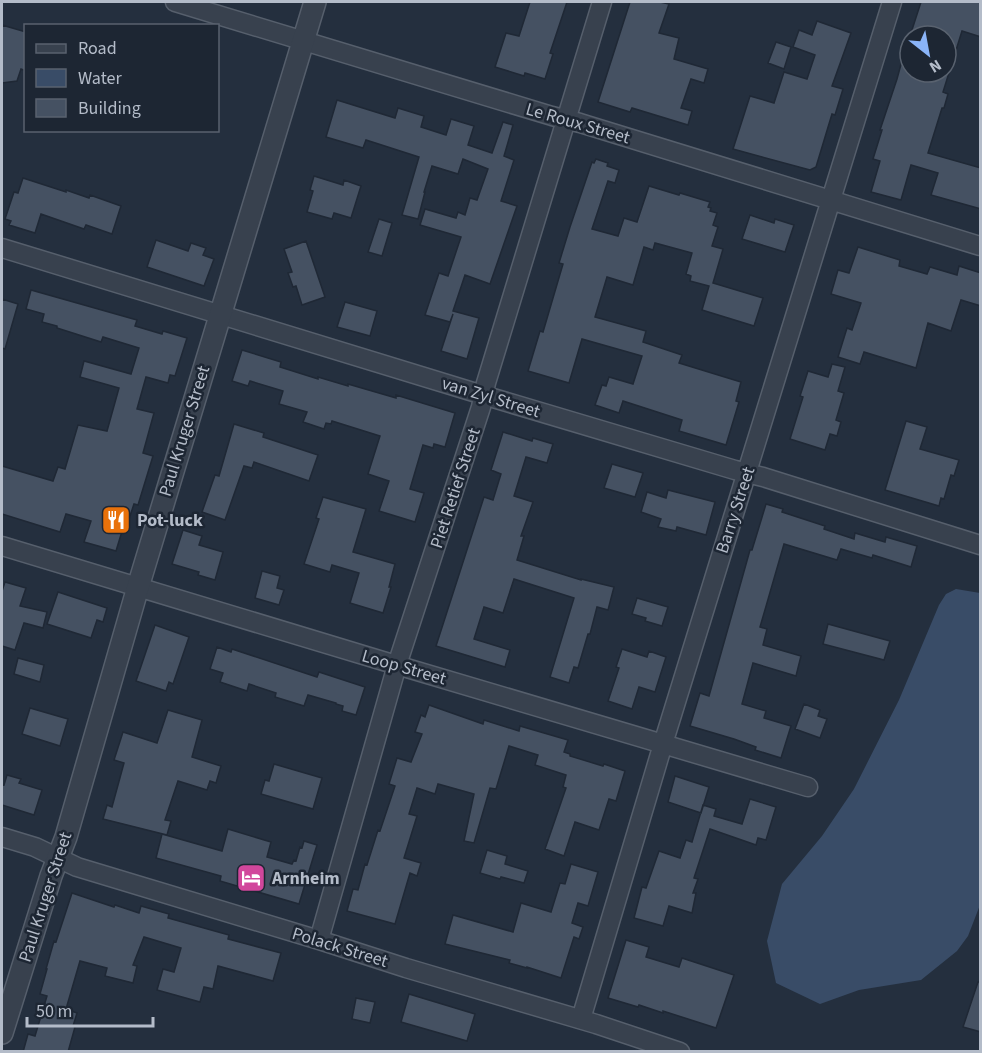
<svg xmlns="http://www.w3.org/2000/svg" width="982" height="1053" viewBox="0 0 982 1053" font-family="'Source Sans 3',sans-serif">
<rect width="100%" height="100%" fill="#242f3e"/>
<path fill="#394c67" d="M956,589L980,593V905L968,936L957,951L921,980L859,990L820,1004L776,983L767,941L782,884L822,836L854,789L899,700L939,605L946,594Z"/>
<path fill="#455162" stroke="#1f2835" stroke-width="1.5" d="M530,2H567L550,53L553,54L545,79L525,73L524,76L495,67L506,33L519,36Z
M630,2H660L669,4L659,33L679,38L674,59L708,69L704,83L691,79L681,108L692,111L688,125L632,108L630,112L598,102Z
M921,2H981V37L962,31L943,92L948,94L944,108H942L928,153L981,168V209L931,195L938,173L911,165L901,200L871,192L880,161L873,159L882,130H880L897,79L906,46L910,47V72H946V36H910Z
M817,21L851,33L832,86L843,89L835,115L832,114L816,167L810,170L733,149L750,96L774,103L784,72L807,79L815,55L793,47L799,30L812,35Z
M2,25L26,32V71L21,69L17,81L2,83Z
M776,42L791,47L784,69L768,63Z
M337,100L395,118L398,108L424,116L421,127L446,135L451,119L474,126L468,145L492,153L503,122L513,125L504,156L514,160L501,201L517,206L490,284L465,275L453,311L479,318L467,359L441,351L453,314L450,322L425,315L439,273L448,276L461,237L420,225L425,209L456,218L458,212L465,215L470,198L477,200L488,169L463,159L458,174L432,166L424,192H425L418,219L402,215L419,157L366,140L363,148L326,137Z
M596,159L608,163L607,166L619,170L615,183L608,181L592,229L618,236L624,218L637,222L649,186L679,195L680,193L710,202L708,207L711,208L710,211L717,213L713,225L718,227L712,246L723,249L713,283L763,298L754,326L702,310L709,286L690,281L691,276L686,274L692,253L655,243L653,250L644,247L633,285L607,277L595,317L646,331L643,342L682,355L679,363L741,382L736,401L739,402L726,445L679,431L682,420L623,401L619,413L595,405L602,385L606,386L609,377L633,384L642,356L582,339L569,383L528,371L540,331L543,332L563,264L559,263L570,227L592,162L594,163Z
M314,176L343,185L344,180L361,186L351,218L334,213L332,219L307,212L313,191L310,190Z
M23,178L66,192V190L89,198L90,195L121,206L112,234L86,225L84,229L41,214L35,233L9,225L11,221L5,219L14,192L18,193Z
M750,215L774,223L775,219L794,225L785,252L742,239Z
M379,219L392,223L382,256L368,252Z
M156,240L188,251L191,243L206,248L203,255L214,259L204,286L147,267Z
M306,241L325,297L302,305L296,286L293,287L288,273L292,272L284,249Z
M858,247L900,260L899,266L927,274L930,267L957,275L959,266L981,273V306L961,300L951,331L928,323L916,368L864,352L860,364L838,357L847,328L852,330L861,303L831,294L838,270L849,273Z
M31,290L137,320L135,326L162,334L163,331L187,338L175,376L170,375L168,383L146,377L137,409L154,413L143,453L153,456L138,505L134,504L126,528H123L116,551L84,542L91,521L66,514L60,532L2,514V466L53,481L58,467L65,469L78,425L107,431L119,388L80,377L84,361L131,374L139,348L103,337L101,342L57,328V326L42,322L44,314L26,309Z
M2,299L18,304L5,349L2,348Z
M345,302L377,311L370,336L337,327Z
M242,350L281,362L280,367L318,379V377L348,386V384L396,398V395L455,413L445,447L434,444L433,448L423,445L410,489L424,493L415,522L379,511L389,481L368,474L380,436L332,421L331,424L326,423L324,429L303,422L307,412L279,404L283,391L250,381L248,386L232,381Z
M832,364L845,367L838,391L844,393L836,420L841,422L837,436L830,434L825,450L790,439L803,397L800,396L808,371L828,377Z
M906,421L927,427L920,449L959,460L954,476L951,475L944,499L941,498L939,506L885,490Z
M234,424L264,433L263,437L318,455L309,481L254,462L252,468L244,466L225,520L202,512L215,475L219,476Z
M503,432L532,441L533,438L553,444L547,463L526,457L514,496L533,502L521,536H524L517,560L581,580V579L614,587L608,610L597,607L590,634H588L578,668L574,667L569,683L550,677L574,598L514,579L503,613L484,607L474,639L510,650L505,667L436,646L484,497L493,500L501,474L491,470Z
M612,464L643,473L635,497L604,488Z
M668,490L715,502L706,535L677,527L676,531L658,527L661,519L641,512L647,492L666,498Z
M323,497L366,509L353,552L395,564L389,587H391L383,613L350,603L359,573L332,565L330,572L304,564L319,519L316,518Z
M766,504L783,509L782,512L825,526L824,529L854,539L855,533L885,542L886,537L917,546L911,567L873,555L872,558L841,549L837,560L784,544L760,627L767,629L763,645L801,656L796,676L753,663L742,704L766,711L764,718L791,726L781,758L755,750L756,747L734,739L690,726L700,693L709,696L750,550H752Z
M183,530L202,536L199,545L223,552L215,580L198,575L199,572L172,564Z
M262,571L280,576L277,588L284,590L279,605L255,598Z
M5,582L26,588L20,606L47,612L43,628L24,623L15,650L2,646V591Z
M58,592L107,608L103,622L97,620L91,638L47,624Z
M637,598L668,607L662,626L645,621L646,618L632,614Z
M828,624L890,641L884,660L823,644Z
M155,625L189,637L173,684L169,682L166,691L136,681Z
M217,647L231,652L232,649L317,677L319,672L365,687L356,715L342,711L343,706L336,704V703L308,695L304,706L275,697L276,693L249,684L247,691L220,682L223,673L210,669Z
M622,649L647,657L649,651L666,657L655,692L639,687L632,709L608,701L619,668L616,667Z
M18,658L44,665L40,682L14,674Z
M804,704L820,710L818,716L827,719L820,738L795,729Z
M429,705L483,724L484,720L519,731L520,726L568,740L564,752L570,754V756L603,766L604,764L625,771L616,801L609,799L599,830L575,822L564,856L545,849L566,788L563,787L566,775L535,765L538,755L509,746L496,789L490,788L474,843L464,841L474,794L438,784L435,794L417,788L409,814L417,816L404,858L421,863L417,876L410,873L395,924L347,911L353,889L358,890L365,864L367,865L378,830L380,831L395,786L389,784L397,758L411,762L422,734L415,732L421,715L425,717Z
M30,708L68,719L60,746L22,734Z
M168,710L202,720L192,757L221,766L216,783L210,781L207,790L178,781L165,820L171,821L167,835L103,819L107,805L112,807L124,763L114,760L123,732L157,743Z
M274,764L322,778L313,809L261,794L265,780L269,781Z
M7,775L21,779L19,783L42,790L34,815L2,805V784L4,785Z
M675,776L709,787L701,813L668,802Z
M750,799L776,807L766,840L758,838L756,845L710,829L694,878L698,879L693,893H696L692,913L669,906L663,926L634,918L642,887L646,888L659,851L680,858L686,840L692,842L703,805L716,809L714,816L742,824Z
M228,829L271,842L267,857L292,864L294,860L296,861L300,847L302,848L304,841L317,845L299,904L220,881L221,876L156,858L162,834L222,851Z
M487,850L507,856L505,864L528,871L524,883L501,877L500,879L480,873Z
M571,864L598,872L588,906L578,903L572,923L583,927L579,939L574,937L561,978L527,967V968L509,963L510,960L445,944L453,915L513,932L521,903L551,912L560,883L565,884Z
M72,893L114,907L115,905L139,913L141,906L169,914L168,918L229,935L228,939L281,953L273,981L218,966L213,989L204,987L200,1002L157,990L163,969L174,972L181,948L144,937L133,965L137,966L133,983L105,976L107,968L80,961L66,1009L77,1013L73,1026L75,1027L68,1052H23L28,1034L35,1036L47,996L40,994L47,969H46L54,941L56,942Z
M626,940L649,947L646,957L679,967L682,958L734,975L716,1028L663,1011V1013L639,1005L638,1007L608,998Z
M978,982H981V1032L963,1027Z
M409,994L475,1014L467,1041L401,1022Z
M356,998L375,1002L370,1023L352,1019Z"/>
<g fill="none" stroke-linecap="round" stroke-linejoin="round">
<g stroke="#565f6c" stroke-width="21">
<path id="minor" d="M175,2L552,116L580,123L980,246
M2,248L483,395L735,470L763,477L980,545
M2,546L383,661L808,787
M2,837L35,847L77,867L319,940L406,968L596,1024L680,1052
M319,940L397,665L481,407L486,383L602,2
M581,1019L663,744L892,2"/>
</g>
<g stroke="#565f6c" stroke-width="24">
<path id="tertiary" d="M2,1033L51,876L66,837L138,587L315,2"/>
</g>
<use href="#minor" stroke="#38414e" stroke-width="18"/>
<use href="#tertiary" stroke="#38414e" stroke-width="21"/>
</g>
<defs>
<g id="restaurant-square" transform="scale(1.5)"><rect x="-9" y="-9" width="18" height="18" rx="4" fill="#e8710a" stroke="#1d2633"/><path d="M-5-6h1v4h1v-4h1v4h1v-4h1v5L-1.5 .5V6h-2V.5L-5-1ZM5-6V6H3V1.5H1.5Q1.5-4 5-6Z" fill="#fff"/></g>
<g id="hotel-square" transform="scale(1.5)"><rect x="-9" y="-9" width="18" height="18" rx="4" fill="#d1479c" stroke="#1d2633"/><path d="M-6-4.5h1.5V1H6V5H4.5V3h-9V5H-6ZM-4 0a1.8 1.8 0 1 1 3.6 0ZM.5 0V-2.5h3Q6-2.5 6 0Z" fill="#fff"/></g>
</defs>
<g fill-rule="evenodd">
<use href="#restaurant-square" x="116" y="520"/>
<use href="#hotel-square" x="251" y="878"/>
</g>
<g text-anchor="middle" stroke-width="5" stroke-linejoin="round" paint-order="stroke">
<g font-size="18" fill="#b4bcc9" stroke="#1d2633">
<text transform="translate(578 123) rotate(16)" y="6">Le Roux Street</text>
<text transform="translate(491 397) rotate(17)" y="6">van Zyl Street</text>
<text transform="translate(184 431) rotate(-73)" y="6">Paul Kruger Street</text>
<text transform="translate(455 488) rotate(-72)" y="6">Piet Retief Street</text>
<text transform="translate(735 510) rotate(-72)" y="6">Barry Street</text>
<text transform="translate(404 667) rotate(16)" y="6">Loop Street</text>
<text transform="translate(45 897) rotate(-72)" y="6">Paul Kruger Street</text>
<text transform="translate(340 947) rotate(17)" y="6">Polack Street</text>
</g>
<g font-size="18" font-weight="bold" fill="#b4bcc9" stroke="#1d2633" text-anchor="start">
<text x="137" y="526">Pot-luck</text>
<text x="272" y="884">Arnheim</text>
</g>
</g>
<rect width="982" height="1053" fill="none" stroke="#b4bcc9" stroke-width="6"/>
<rect x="24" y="24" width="195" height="108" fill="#1d2633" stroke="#59626f" stroke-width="1.5"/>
<rect x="36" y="44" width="30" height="9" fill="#38414e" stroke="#59626f" stroke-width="1.5"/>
<text x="78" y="54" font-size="18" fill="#b4bcc9">Road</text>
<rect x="36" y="69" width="30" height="18" fill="#394c67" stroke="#59626f" stroke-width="1.5"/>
<text x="78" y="84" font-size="18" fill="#b4bcc9">Water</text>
<rect x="36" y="99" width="30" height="18" fill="#455162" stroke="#59626f" stroke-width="1.5"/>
<text x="78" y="114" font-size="18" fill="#b4bcc9">Building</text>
<g transform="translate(928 54) rotate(149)"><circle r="28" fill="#1d2633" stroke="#59626f" stroke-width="1.5"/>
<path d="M0-4.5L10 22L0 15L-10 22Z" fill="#8ab4f8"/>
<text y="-9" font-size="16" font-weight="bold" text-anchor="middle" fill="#b4bcc9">N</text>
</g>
<path d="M27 1017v9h126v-9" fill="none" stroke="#b4bcc9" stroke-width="3"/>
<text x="36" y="1017" font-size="18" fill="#b4bcc9" stroke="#1d2633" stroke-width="4.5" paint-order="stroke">50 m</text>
</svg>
